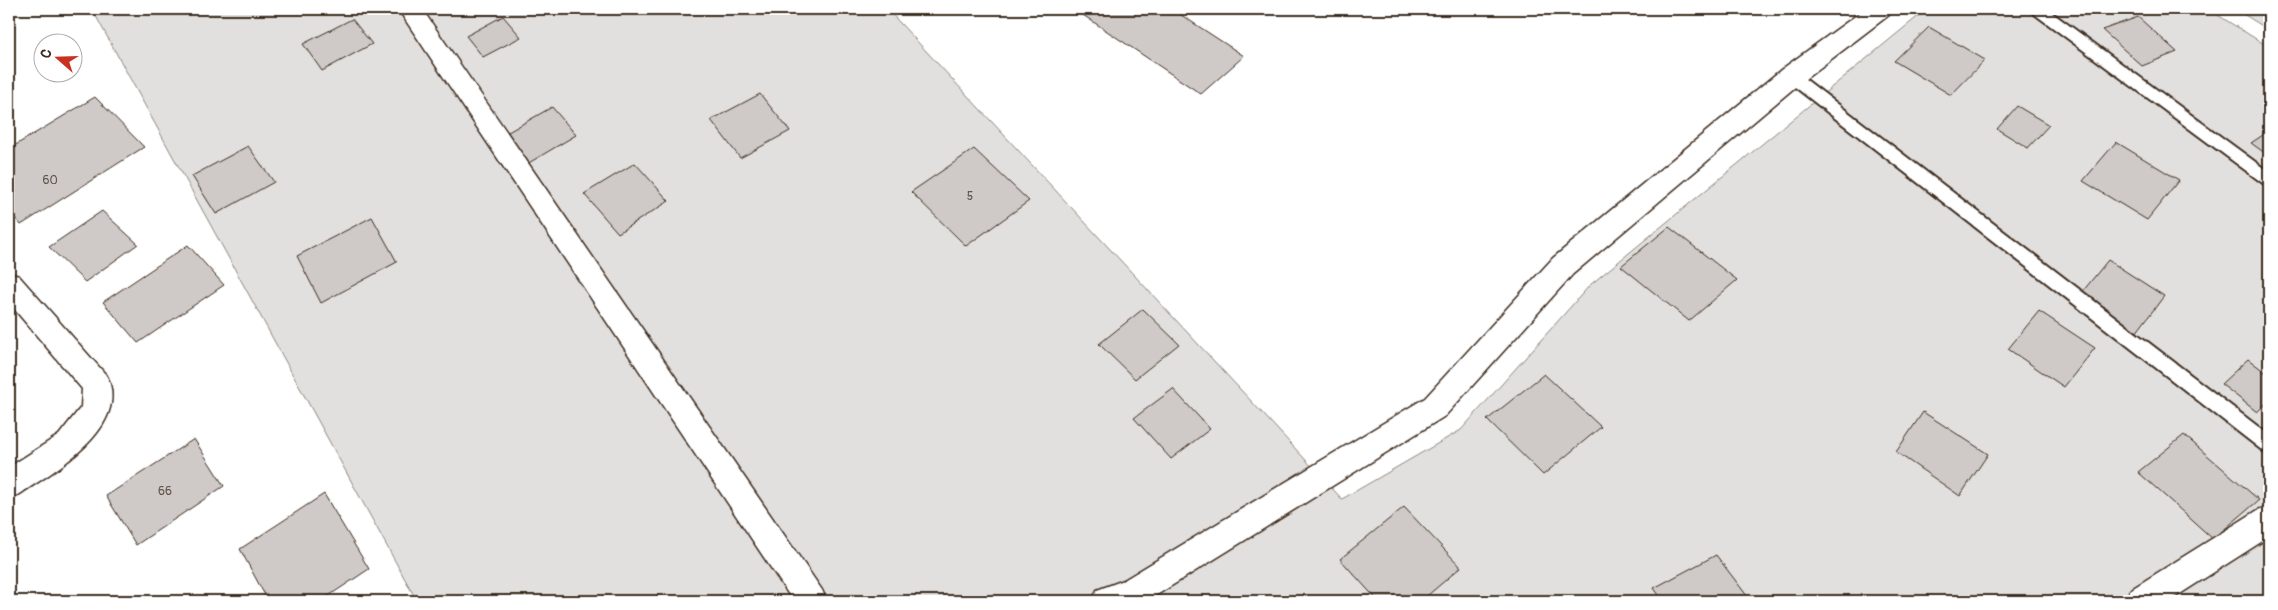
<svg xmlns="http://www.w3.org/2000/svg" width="2278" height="610" viewBox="0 0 2278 610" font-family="Pangolin,sans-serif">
<rect width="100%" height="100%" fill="#fff"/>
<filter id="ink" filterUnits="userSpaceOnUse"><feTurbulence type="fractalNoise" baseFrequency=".02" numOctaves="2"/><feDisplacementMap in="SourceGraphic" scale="10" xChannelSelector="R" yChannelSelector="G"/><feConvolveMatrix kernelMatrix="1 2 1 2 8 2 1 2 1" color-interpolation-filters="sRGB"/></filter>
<g filter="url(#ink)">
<path fill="#e2e0de" stroke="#8e857e" d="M92,9H887L1342,499L1461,430L1590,285L1927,9H2208L2269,47V601H417Z
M2235,9H2269V30Z"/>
<path fill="#cfcac7" stroke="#3b2a1e" d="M1074,9H1172L1244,56L1201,94Z
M503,16L521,37L483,57L466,36Z
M2138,17L2177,52L2142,66L2102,30Z
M352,19L372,44L322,71L303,44Z
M1929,27L1985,60L1951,95L1894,61Z
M760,94L790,131L740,158L711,120Z
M95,97L144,147L21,225L9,211V149Z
M2017,106L2049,125L2028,148L1997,129Z
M552,107L576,135L527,164L503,135Z
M2269,131V156L2251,143Z
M2116,142L2179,180L2147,220L2083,181Z
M248,146L274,182L216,214L192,176Z
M974,149L1029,201L966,246L911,192Z
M635,163L669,201L618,233L584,194Z
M102,211L138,244L85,282L49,247Z
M372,217L397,262L321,303L297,256Z
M1669,227L1737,280L1689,321L1621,266Z
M188,245L224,285L138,343L103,302Z
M2108,260L2164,296L2136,333L2079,296Z
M1143,309L1179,344L1135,379L1099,344Z
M2039,311L2095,348L2064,387L2008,349Z
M2248,359L2269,375V401L2257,412L2221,384Z
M1544,374L1601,427L1543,475L1487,420Z
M1173,389L1210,429L1171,459L1134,418Z
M1923,412L1988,454L1960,496L1896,452Z
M2184,435L2259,500L2213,539L2138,472Z
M194,439L224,486L136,545L106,496Z
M324,494L369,569L321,601H268L240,549Z
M1404,507L1461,567L1421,601H1378L1340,559Z
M1716,555L1751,601H1663L1654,588Z"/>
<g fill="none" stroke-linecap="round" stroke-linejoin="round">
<g stroke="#3b2a1e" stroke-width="4">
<path id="lane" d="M2031,9H2047L2269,172V186L2264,184L2033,13Z
M1791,70L1796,72L2269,435V453L2263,451L1786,80L1784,76L1786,72Z"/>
</g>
<g stroke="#3b2a1e" stroke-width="3">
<path id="street" d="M398,9H422L822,590L827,601H793Z
M1865,9H1893L1889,15L1800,83L1573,274L1445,416L1147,601H1092L1097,590L1124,580L1425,398L1553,258L1782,69Z
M9,273L19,276L107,376C131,428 54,471 20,494L9,498V467L59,435L81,407L82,389L9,303Z
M2269,506V537L2169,601H2125L2130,590L2258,510Z"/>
</g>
<use href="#lane" fill="#fff" fill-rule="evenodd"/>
<use href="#street" fill="#fff" fill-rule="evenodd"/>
</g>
</g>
<g text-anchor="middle" stroke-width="5" stroke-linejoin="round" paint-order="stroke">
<g font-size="12" fill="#605248">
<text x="50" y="184">60</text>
<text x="970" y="200">5</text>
<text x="165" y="495">66</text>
</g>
</g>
<rect width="2278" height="610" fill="none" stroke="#fff" stroke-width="30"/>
<rect x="15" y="15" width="2248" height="580" fill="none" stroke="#3b2a1e" stroke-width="2" filter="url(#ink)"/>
<g transform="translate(58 58) rotate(290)"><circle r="24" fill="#ffffff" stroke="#b1aaa5"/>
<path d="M0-4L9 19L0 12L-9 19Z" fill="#c8321e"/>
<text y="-8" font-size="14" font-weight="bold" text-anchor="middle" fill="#3b2a1e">С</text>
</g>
</svg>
